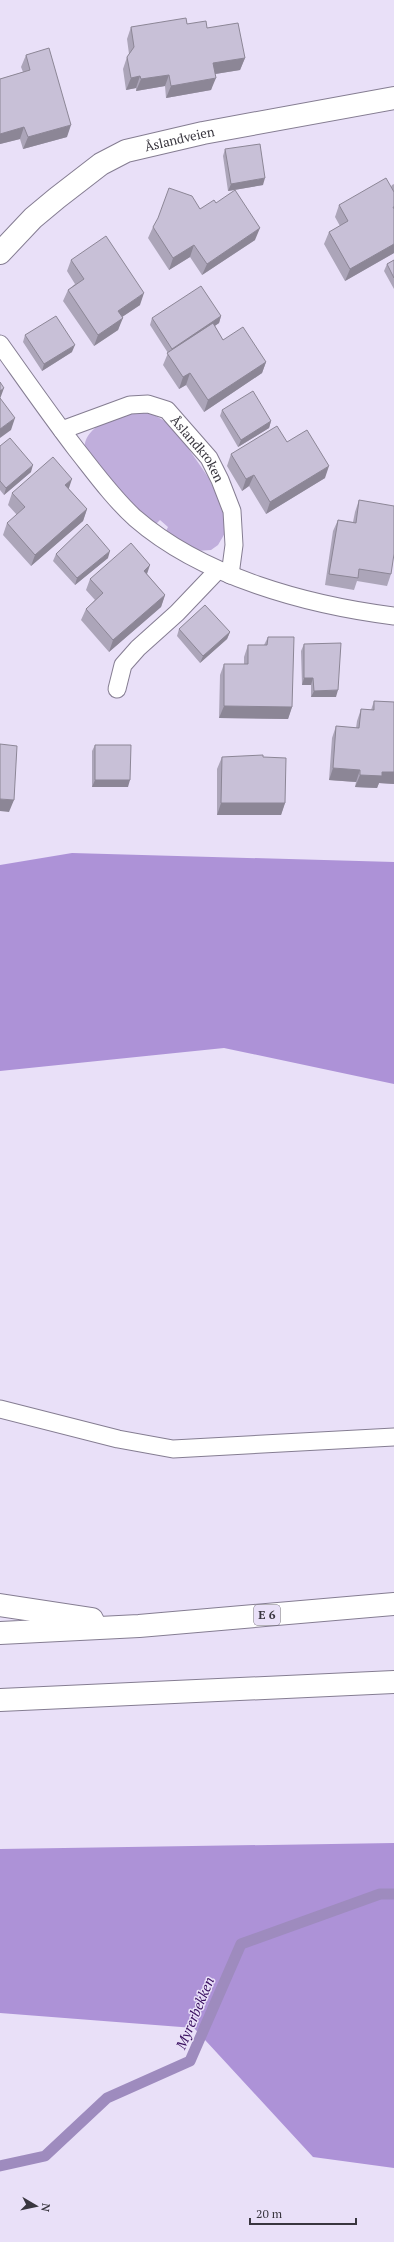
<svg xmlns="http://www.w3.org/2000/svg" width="394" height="2242" viewBox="0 0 394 2242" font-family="'PT Serif',serif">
<rect width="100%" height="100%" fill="#e9e0f8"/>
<path fill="#c0aedc" d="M121,412H149L173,426L208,477L224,509L225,533L218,545L211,550L196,551L166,531L168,527L160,520L156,524L137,510L85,452C81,431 106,421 121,412Z"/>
<path fill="#ad92d7" d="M72,853L394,862V1084L224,1048L0,1071V865Z
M394,1843V2168L313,2157L194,2028L0,2013V1849Z"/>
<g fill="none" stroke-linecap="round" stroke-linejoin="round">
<path stroke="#9e8bbe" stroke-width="11" d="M0,2166L45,2156L107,2098L190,2061L241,1944L380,1894H394"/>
<g stroke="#857d92" stroke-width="19">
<g id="service">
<path d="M0,344C25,379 50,415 76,449C95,473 113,498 135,518C203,577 307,605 394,616"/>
<path id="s1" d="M62,430L130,405L148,404L167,410L209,458L220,480L232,511L234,545L230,575"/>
<path d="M117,689L123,665L138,648L177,613L218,570"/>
<path d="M0,1409L118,1439L173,1449L394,1437"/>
</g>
</g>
<g stroke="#857d92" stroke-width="24">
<g id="minor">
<path id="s2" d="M0,253L33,218L57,198L101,164L126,151L203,133L394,98"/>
</g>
</g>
<g stroke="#857d92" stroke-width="24">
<path id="motorway" d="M0,1605L92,1619
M0,1633L139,1626L394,1604
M0,1700L394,1682"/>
</g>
<use href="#service" stroke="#fff" stroke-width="17"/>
<use href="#minor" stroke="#fff" stroke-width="22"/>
<use href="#motorway" stroke="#fff" stroke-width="22"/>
</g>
<path fill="#aca5b9" d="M187,24L207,28L245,58L240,70L215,74L211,90L166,98L165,86L136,91V88L126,90L123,69L127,57L129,54L127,39L131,27Z
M26,55L67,137L23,149L20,139L0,144V79L23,72L21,67Z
M225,149L263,185L228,191L223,156Z
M394,184V253L345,281L324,244L329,232L340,226L335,217L339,205L391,187L392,185Z
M216,203L255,240L202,275L190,257L169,270L148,238L153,227Z
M71,260L140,305L122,317L118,330L94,346L63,301L68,290L75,284L67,271Z
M394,260V289L384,271L387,264Z
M221,316L219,323L215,326L223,340L266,362L262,373L204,412L186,385L179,389L163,365L168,353L150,325L152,318Z
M25,335L72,352L42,371L23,342Z
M222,410L271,421L269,428L238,447L220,416Z
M287,442L325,478L266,514L249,486L242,491L227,466L231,454Z
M0,446L31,472L4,495L0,490Z
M68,488L87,509L83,521L31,566L3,535L7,523L17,515L8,505L12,493Z
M359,500L391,574L387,586L357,581L354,590L325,585L333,531L338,520L353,522L355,512Z
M56,554L108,558L75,585L53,561Z
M147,574L165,595L161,607L109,652L81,620L86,609L95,600L86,590L90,579Z
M179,629L230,632L227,639L200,663L177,636Z
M268,637L292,707L288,719L219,718L220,675L224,664H244V657L248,645H264Z
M304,644L336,697H311V685H302L301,651Z
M374,701L394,702V784L379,783L377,788L355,787L356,782L329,780L332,738L336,726L356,728L357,721L361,709L371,710Z
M95,745L128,787H92V751Z
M222,757H263L285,803L281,815H217V769Z"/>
<path fill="#8c8696" d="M245,58L240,70L209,75L213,63Z
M169,75L165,86L136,91L141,79Z
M140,76L136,88L126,90L131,78Z
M216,78L211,90L166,98L171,86Z
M71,125L67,137L23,149L28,137Z
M24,127L20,139L0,144V134Z
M265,178L263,185L228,191L231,184Z
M260,228L255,240L202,275L207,264Z
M394,244V253L345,281L350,269Z
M194,245L190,257L169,270L173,258Z
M144,293L140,305L113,323L118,311Z
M221,316L219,323L169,356L172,349Z
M123,318L118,330L94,346L98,335Z
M75,345L72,352L42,371L44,364Z
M266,362L262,373L204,412L208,400Z
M190,373L186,385L179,389L183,377Z
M4,388L0,399V391Z
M15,418L11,430L0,438V429Z
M271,421L269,428L238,447L241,440Z
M33,465L31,472L4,495L6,488Z
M329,466L325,478L266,514L270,502Z
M254,475L249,486L242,491L246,479Z
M72,479L68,491L65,485Z
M87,509L83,521L31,566L35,555Z
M110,551L108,558L75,585L77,578Z
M150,565L146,577L144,571Z
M165,595L161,607L109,652L113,640Z
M230,632L227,639L200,663L203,656Z
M304,678H313L311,685H302Z
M338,690L336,697H311L314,691Z
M224,706L292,707L288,719L219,718Z
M333,768L360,770L356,782L329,780Z
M382,772H394V784L379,783L377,788L355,787L360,775Z
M95,780H130L128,787H92Z
M0,799L14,800L9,812L0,811Z
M221,803H285L281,815H217Z"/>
<path fill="#c8c0d7" stroke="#8c8696" d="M186,18L187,24L206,21L207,28L238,23L245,58L213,63L216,78L171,86L169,75L141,79L140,76L131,78L127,57L134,47L131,27Z
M49,48L71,125L28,137L24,127L0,134V79L30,70L26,55Z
M260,144L265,178L231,184L225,149Z
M386,178L394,192V207H393L394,209V244L350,269L329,232L348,221L339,205Z
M169,188L192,196L200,209L214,200L216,203L235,190L260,228L207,264L194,245L173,258L153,227L158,218Z
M106,236L144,293L118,311L123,318L98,335L68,290L84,279L71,260Z
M394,260V278L387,264Z
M201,286L221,316L172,349L152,318Z
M56,316L75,345L44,364L25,335Z
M213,323L223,340L243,327L266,362L208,400L190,373L183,377L167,353Z
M0,382L4,388L0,391Z
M253,391L271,421L241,440L222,410Z
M0,398L15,418L0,429Z
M277,426L287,442L307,430L329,466L270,502L254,475L246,479L231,454Z
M10,438L33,465L6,488L0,481V446Z
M53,457L72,479L65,485L87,509L35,555L7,523L25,507L12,493Z
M359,500L394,506V554L391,574L359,569L358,578L329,574L338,520L356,523Z
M87,524L110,551L77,578L56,554Z
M131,543L150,565L144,571L165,595L113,640L86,609L103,593L90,579Z
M205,605L230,632L203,656L179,629Z
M268,637H294L292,707L224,706V664H248V645H267Z
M341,643L338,690L314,691L313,678H304V644Z
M374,701L394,702V772H382V776L360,775V770L333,768L336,726L359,728L361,709L374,710Z
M0,744L17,746L14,800L0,799Z
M95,745H131L130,780H95Z
M263,755V757L286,758L285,803H221L222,757Z"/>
<g text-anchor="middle" stroke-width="3" stroke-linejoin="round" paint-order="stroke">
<rect fill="#e9e0f8" stroke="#6e6976" stroke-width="1" x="254" y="1605" width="26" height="20" rx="3"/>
<g font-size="12" font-weight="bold" fill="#39363f">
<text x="267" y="1619">E 6</text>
</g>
<g font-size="13" fill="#39363f" stroke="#e9e0f8">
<text dy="5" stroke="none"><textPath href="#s2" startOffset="218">Åslandveien</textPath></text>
<text dy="5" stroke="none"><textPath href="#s1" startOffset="160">Åslandkroken</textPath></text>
</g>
<g font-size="14" font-style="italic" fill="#390f60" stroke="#e9e0f8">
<text transform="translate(195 2013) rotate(-67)" y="5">Myrerbekken</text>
</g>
</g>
<g transform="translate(36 2206) rotate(99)" stroke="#e9e0f8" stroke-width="3" paint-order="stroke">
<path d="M0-3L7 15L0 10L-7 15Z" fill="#39363f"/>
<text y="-6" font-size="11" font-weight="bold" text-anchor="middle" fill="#39363f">N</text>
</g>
<path d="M250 2218v6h106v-6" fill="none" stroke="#39363f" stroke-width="2"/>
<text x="256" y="2218" font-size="12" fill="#39363f" stroke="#e9e0f8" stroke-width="3" paint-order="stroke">20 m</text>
</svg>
